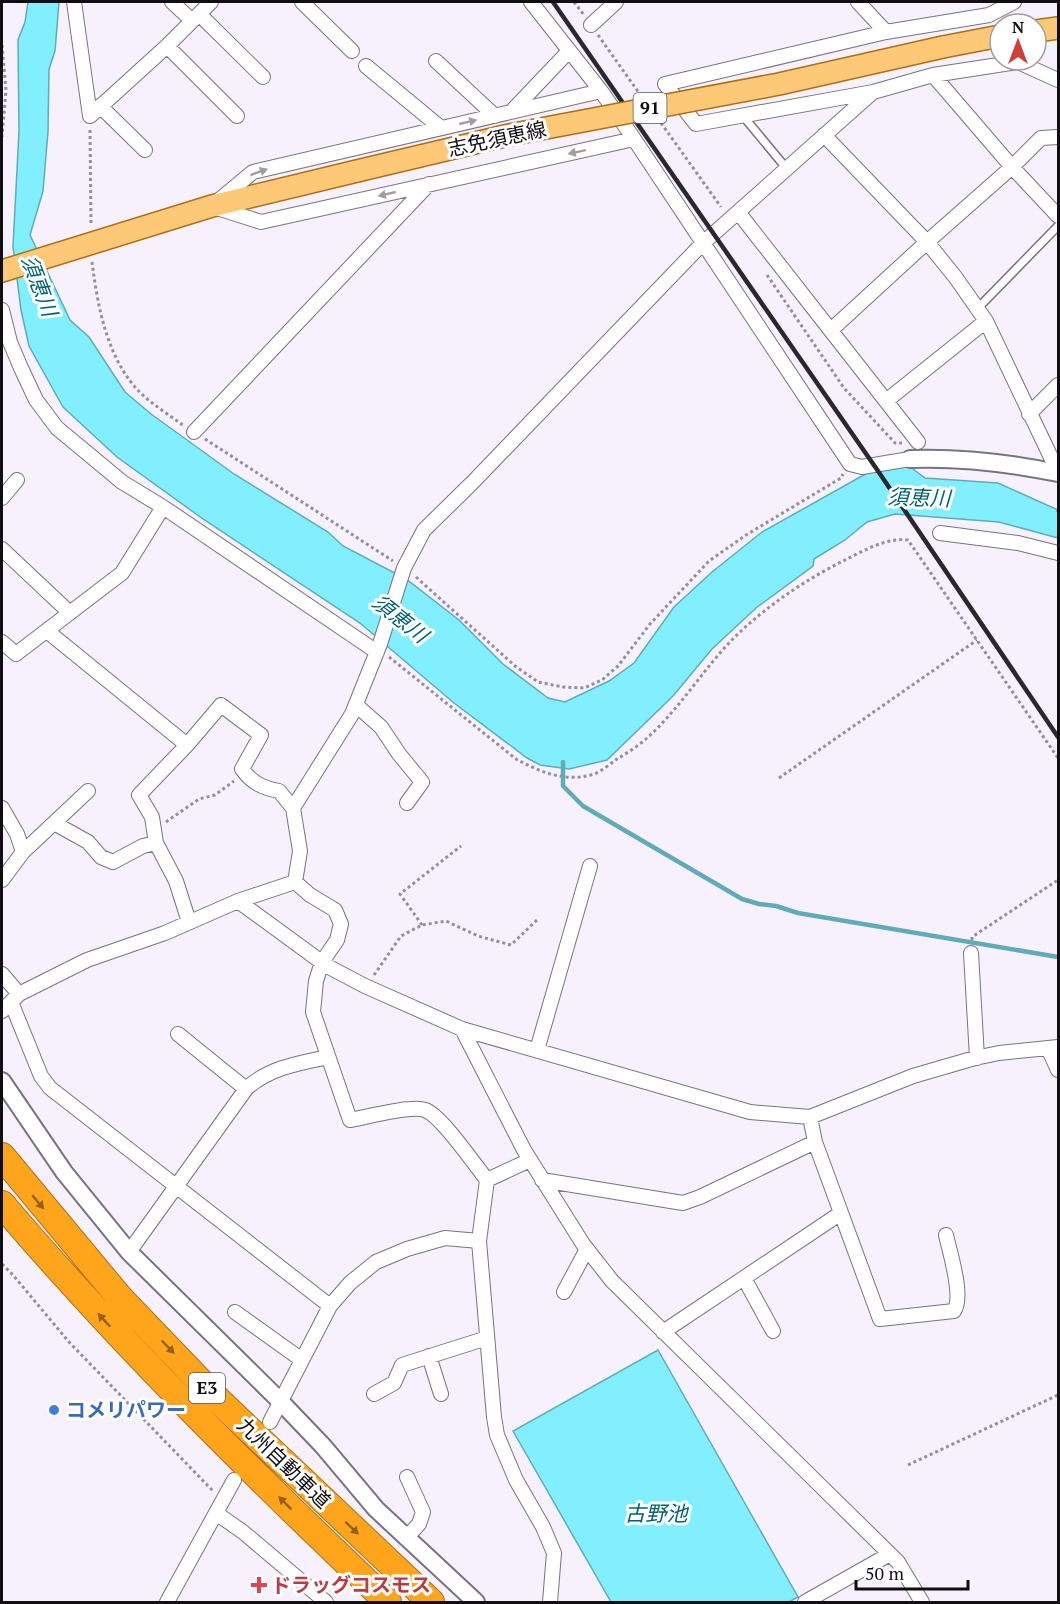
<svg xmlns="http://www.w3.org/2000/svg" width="1060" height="1604" viewBox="0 0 1060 1604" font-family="'PT Serif','Noto Sans JP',serif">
<rect width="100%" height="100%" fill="#f6f1fd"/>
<path fill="#82efff" stroke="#60abb8" stroke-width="1.5" d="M28,2H59L55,51L49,69L48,132L43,191L30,235L70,320L89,337L125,392L151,414L234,474L328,532L343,546L406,579L459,620L503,664L548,698L565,702L609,681L634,663L674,607L712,572L762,532L869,472L909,466L925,478L998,483L1056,509L1058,513V538L999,522L895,514L867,522L845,540L814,559L813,566L756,608L712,649L673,696L607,760L569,769L540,765L527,758L454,703L360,623L203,519L117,457L63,407L29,346L21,310L13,247L19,131L18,40L25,22Z
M658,1350L798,1597L789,1602H611L513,1431Z"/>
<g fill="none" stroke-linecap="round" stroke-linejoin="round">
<path stroke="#60abb8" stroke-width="4.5" d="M563,762V786L583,806L742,899L759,904L776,906L798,913L1058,957"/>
<g stroke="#7a7283" stroke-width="10">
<path id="service" d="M743,116L787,169
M977,309L1058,226"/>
</g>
<g stroke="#7a7283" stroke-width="16">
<path id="minor" d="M74,2L90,116
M172,2L187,16
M302,2L352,51
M531,2L601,91L634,139L850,464L862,467L910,459
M858,2L886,32
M1014,2L989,15L886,32L665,84L696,124L873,92L933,75L1018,62L1058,80
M199,14L263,77
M591,25L616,2
M167,46L237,116
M436,61L495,116
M366,66L441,128
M933,75L1012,167L1058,216
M100,106L145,150
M511,112L569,51
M90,116L167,46L211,2
M824,135L927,242L956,278L986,321L1058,472
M218,201L253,172L601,91
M214,207L261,222L634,139
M738,212L918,442
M2,310L10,342L21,368L36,400L57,428L122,482L163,507L377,652
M831,330L927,242L1012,167L1041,138L1058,137
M886,401L986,321
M1029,414L1058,385
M194,432L429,184
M2,498L17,480
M940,533L1018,543L1058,553
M2,549L70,613
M47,631L187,745
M2,642L16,654L122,573L163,507
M356,705L381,727L399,754L422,782L407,803
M2,808L17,834L23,852
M54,823L88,842L101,857L113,862L143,846L156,843
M2,880L23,852L88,791
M295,882L310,895L335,910L341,924L337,940L322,962L316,981L313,1012L350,1120C367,1117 411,1105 425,1110C441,1115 475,1165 487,1180
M238,901L327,966L365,986L462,1029L750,1112L810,1117L913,1076L975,1058L999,1053L1058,1047
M189,922L176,881L156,843L152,817L139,795L187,745L221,705L261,735L242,769C252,783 263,788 279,791L293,808
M971,953L977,1058
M2,974L19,994
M11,1002L41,1076L50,1088L330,1306
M2,1011L19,994L87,960L165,933L238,901L295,882L300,851L293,808L352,714L380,644L404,568L424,530L472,483L702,244L873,92
M462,1029L524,1150L583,1244L612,1281L898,1562L922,1602
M178,1034L246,1089
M1048,1048L1058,1070
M537,1050L590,866
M815,1142L880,1319L954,1311C964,1297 950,1253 946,1235
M530,1160L487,1180L479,1241L494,1417L497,1435L516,1480L543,1527L554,1553L550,1602
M542,1180L683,1203L700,1197L815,1142L810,1117
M129,1252L246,1089C268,1068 299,1063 328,1057
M744,1278L773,1331
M564,1292L587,1249
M235,1312L302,1360
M663,1332L841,1213
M429,1356L441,1394
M374,1394L394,1383L402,1365L487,1338
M270,1422L330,1306L350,1283L376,1262L407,1249L445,1238L479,1241
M216,1513L243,1532L326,1602
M406,1538L419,1524L423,1512L407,1477
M167,1602L234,1480
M805,1602L890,1554"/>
</g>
<g stroke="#7a7283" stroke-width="20">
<path id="tertiary" d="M910,459C960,457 1009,463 1058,473
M2,1081L64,1172L129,1252L280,1401L323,1446L376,1509L476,1602"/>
</g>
<g stroke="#ab7019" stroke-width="24">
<path id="primary" d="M1036,31L1058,28
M943,47L1000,36
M2,271L212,206L357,171"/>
</g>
<g stroke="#ab7019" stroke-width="28">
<path id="motorway" d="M2,1156L120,1298L219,1401L431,1602
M2,1204C122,1345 254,1475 388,1602"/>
</g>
<path stroke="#94909a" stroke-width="3" stroke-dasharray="3 3" stroke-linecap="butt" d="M574,2L584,15
M598,35L639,93
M2,45L6,90L2,137
M661,123L721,207
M90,130L91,225
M92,262C98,309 108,365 146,398C158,408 172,417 184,426
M767,275L844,388L895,443H902
M205,439L393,561
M416,577L515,666L538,682L563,687L584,688L602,680L618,666L650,624L709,561L746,535L841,478L843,474
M389,657L516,759C540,772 566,783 594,774C602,771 610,764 617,759C627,753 638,746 647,738C681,708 706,664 740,632C771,603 807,579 845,560C863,551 887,537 908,540L1058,758
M779,778L977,640
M166,822L199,799L215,795L234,781
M422,925L400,894L461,846
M972,940V937L1058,880
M374,975L401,936L422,925L446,921L478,936L511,945L538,919
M2,1264L13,1275L69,1342L213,1491
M908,1465L1058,1395"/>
<use href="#service" stroke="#fff" stroke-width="7"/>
<use href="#minor" stroke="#fff" stroke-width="14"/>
<use href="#tertiary" stroke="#fff" stroke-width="16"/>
<use href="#primary" stroke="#fec977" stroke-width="21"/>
<use href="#motorway" stroke="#fea51c" stroke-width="26"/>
<path stroke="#2a272e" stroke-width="4.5" d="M553,2L878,471L1058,737"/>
<g stroke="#ab7019" stroke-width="24" stroke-linecap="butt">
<path id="primary-bridge" d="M357,171L509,135L779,84L943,47"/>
</g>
<use href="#primary-bridge" stroke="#fec977" stroke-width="21"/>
</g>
<defs><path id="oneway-solid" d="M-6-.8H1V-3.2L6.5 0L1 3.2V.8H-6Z" transform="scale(1.5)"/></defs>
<g fill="#9f9ea1">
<use href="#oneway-solid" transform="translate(468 122) rotate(-13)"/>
<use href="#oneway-solid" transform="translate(577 152) rotate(168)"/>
<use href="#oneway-solid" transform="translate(259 172) rotate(-20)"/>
<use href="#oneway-solid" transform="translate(387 194) rotate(167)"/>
</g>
<g fill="#936118">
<use href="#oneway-solid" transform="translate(38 1202) rotate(50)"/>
<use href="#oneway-solid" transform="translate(104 1320) rotate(-133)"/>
<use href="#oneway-solid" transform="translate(168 1347) rotate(46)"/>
<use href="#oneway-solid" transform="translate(285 1503) rotate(-135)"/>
<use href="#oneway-solid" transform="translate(352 1528) rotate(43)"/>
</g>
<circle fill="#3f7fe0" stroke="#fff" stroke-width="2" cx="54" cy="1410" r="6"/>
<path fill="#e0444e" stroke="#fff" stroke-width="2" d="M256 1576h6v6h6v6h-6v6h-6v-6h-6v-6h6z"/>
<g text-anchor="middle" stroke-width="6" stroke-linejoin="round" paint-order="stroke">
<g fill="#fff" stroke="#58565a" stroke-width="1.5">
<rect x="633.5" y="93" width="33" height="30" rx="4.5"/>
<rect x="189" y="1373" width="36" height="30" rx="4.5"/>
</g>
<g font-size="18" font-weight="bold" fill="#100d13">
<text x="650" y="114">91</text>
<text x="207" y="1394">E3</text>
</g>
<g font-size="20" fill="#100d13" stroke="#fff">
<text transform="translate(497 139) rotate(-12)" y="7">志免須恵線</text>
<text transform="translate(284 1463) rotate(44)" y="7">九州自動車道</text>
</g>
<g font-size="20" font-weight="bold" fill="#366cbe" stroke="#fff" text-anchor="start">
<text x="66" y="1417">コメリパワー</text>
</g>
<g font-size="20" font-weight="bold" fill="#be3a42" stroke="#fff" text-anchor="start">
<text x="271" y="1592">ドラッグコスモス</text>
</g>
<g font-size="21" font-style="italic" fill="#00646f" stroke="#fff">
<text transform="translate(39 286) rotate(69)" y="7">須恵川</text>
<text transform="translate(919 498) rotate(2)" y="7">須恵川</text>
<text transform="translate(400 619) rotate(38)" y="7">須恵川</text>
<text x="656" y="1521">古野池</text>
</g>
</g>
<rect width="1060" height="1604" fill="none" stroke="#100d13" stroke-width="6"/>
<g transform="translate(1018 42)"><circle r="28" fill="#ffffff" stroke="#9f9ea1" stroke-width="1.5"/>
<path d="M0-4.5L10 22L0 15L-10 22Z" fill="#ce4134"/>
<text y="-9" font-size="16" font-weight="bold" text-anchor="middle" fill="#100d13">N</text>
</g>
<path d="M856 1580v9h112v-9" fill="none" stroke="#100d13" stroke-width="3"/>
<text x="865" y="1580" font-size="18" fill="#100d13" stroke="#ffffff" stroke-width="4.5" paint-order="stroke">50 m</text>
</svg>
